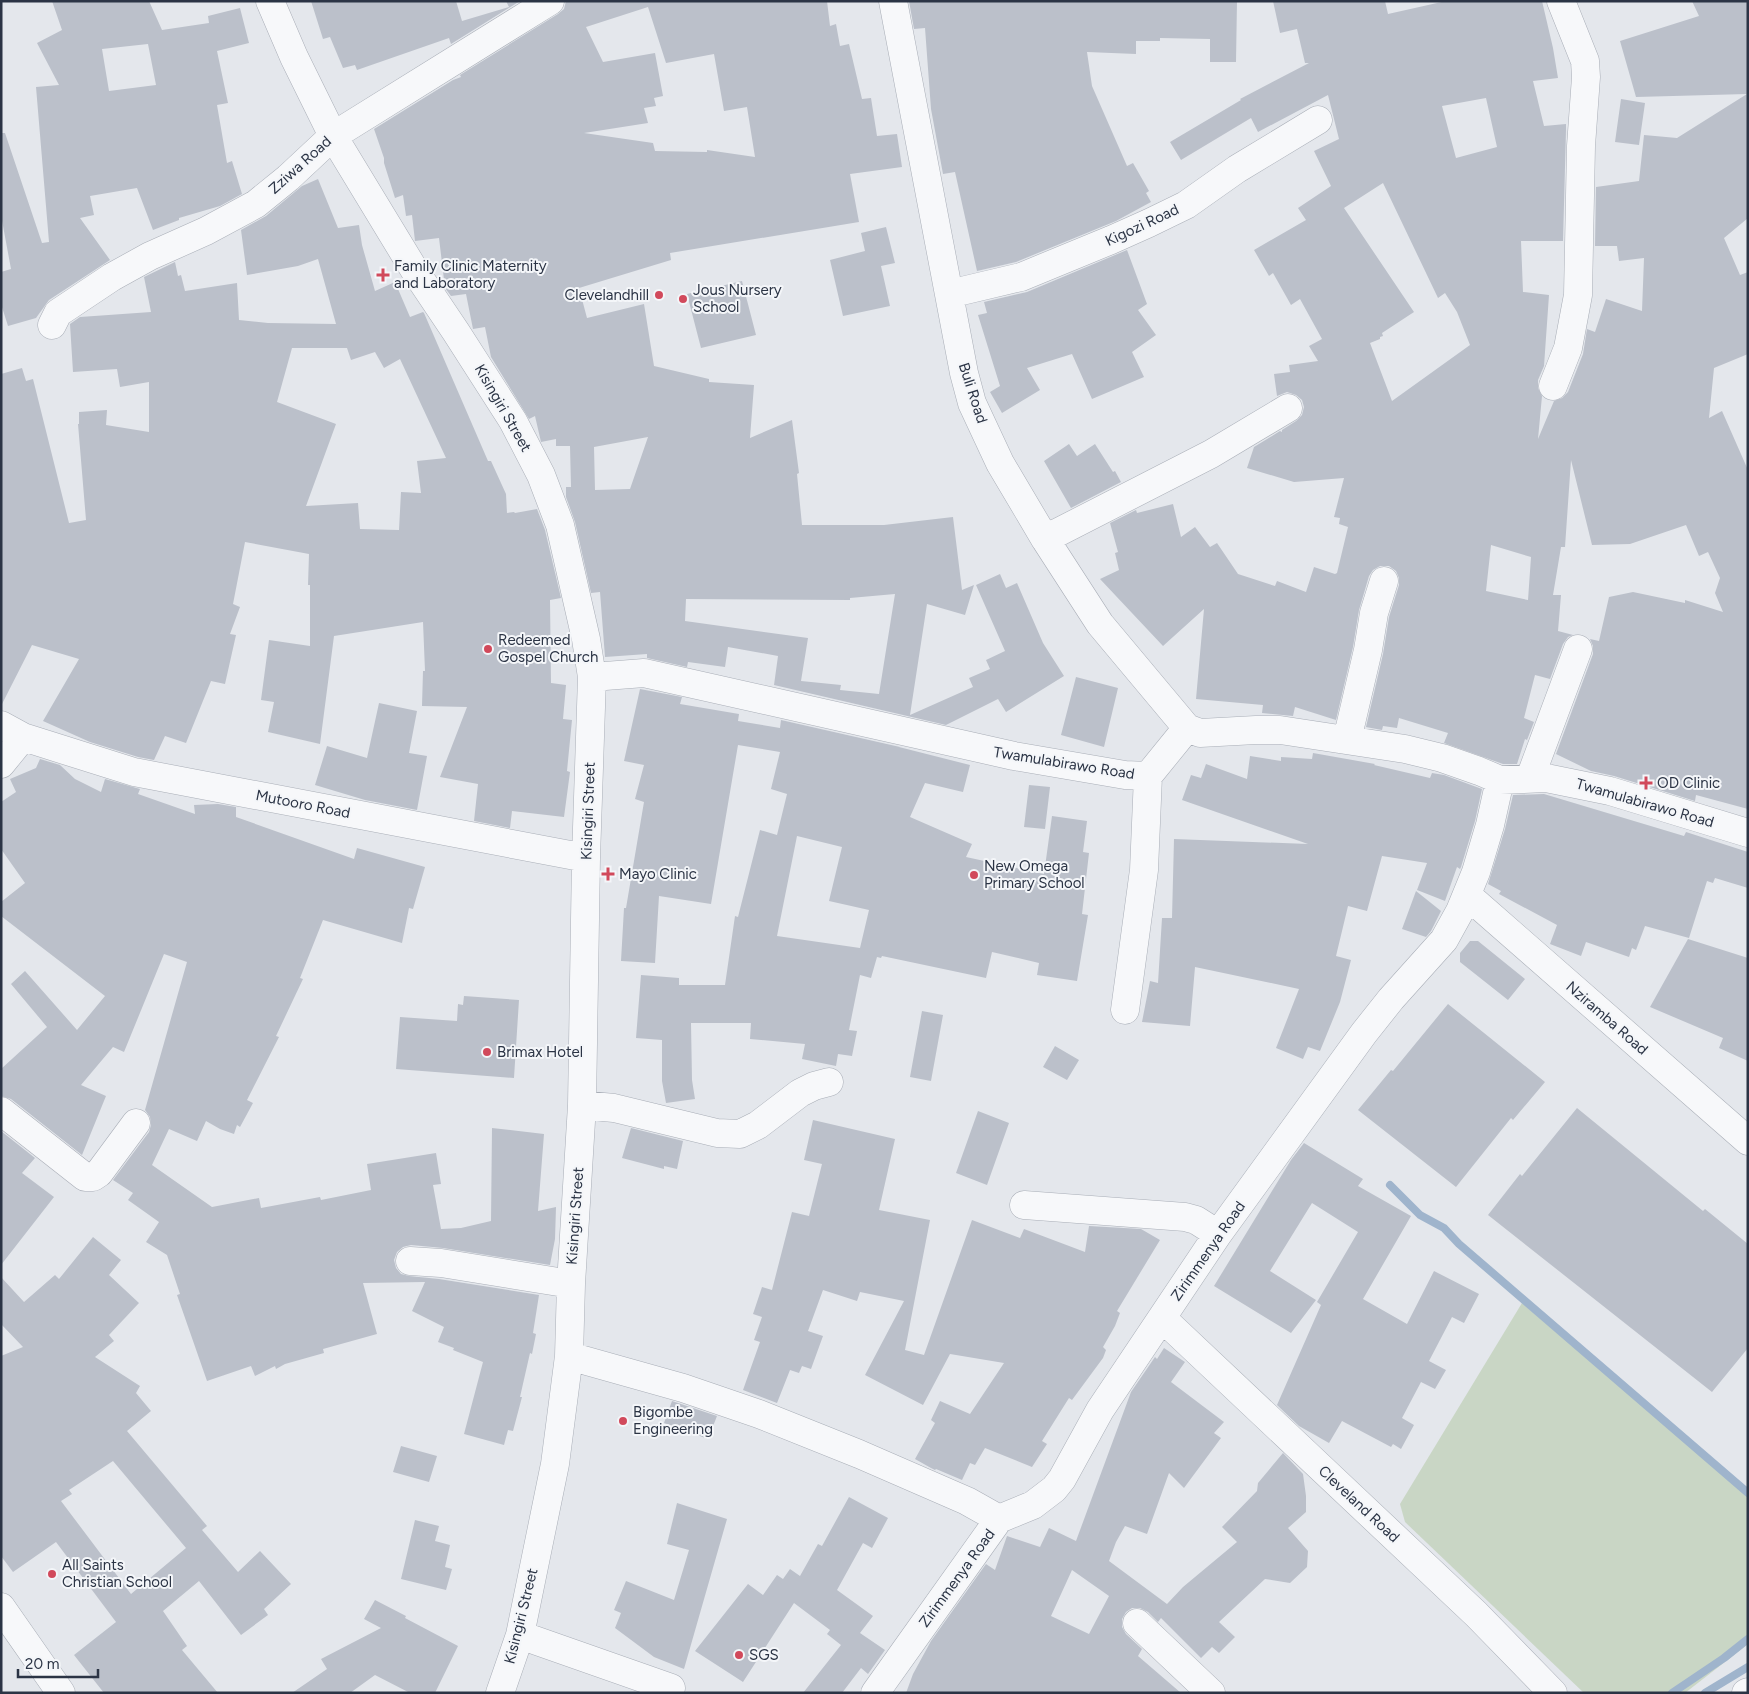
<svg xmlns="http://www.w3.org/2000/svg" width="1749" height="1694" viewBox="0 0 1749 1694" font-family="Figtree,sans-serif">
<rect width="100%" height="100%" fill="#e4e7ec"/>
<path fill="#c9d6c5" d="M1522,1303L1748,1495V1644L1685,1693H1584L1405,1522L1400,1504Z"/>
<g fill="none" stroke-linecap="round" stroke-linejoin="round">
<path stroke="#9fb4cc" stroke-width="8" d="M1390,1185L1420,1215L1444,1228L1459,1244L1748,1493
M1672,1693L1724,1658L1748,1639
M1705,1693L1748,1667"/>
</g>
<path fill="#bbc0ca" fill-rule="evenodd" d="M52,1H149L162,30L209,23L208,16L240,8L249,43L217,51L228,103L217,105L227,163L232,161L242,194L220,206L179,218V220L153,230L137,188L90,196L94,215L80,218L110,260L49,300L36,318L8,326L1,304V272L11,269L1,215V133H5L42,243L49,242L36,87L59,85L37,43L62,30ZM148,44L156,85L109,91L102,49Z
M311,1H456L462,21L509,7L506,1H520L451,44L449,38L357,70L355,65L343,68L330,37L323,39Z
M566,1H827L830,26L836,24L840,46L849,44L862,99L871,98L877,136L897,134L902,167L850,174L859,222L670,253L671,260L579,288L587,318L644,304L654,366L709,379V382L754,385L750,438L792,420L799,473L797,474L802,525H884L953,517L962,590L974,585L965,615L927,604L910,715L973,687L969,678L990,669L986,660L1005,651L976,585L1000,574L1006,588L1017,583L1043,643L1064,676L1006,712L998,699L946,725L774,685L778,656L728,647L725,667L688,662L687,667L647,658V654L605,657L600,592L591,593L575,522L566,497V487H571L570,446H556V439L541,442L535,416L529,419L491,357L485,327L473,329L466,294L451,296L445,288L439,238L415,241L412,215L406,216L403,195L395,198L384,163V158L374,129L453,80L461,77L460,75L558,14L564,9ZM648,7L666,63L714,54L724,111L747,107L755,157L707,150V152L655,151L653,143L584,133L648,123L644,108L656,106L654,98L663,96L655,53L603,62L586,27ZM648,437L630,489L595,490L594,447ZM895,594L879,694L840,690L841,685L801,681L808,638L685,621L686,599L850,600V598Z
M909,1H1237L1236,62H1210V39L1160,38V41H1136V54L1087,52L1092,86L1127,166L1133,163L1149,191L1146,193L1151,202L1116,221L1016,262L977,271L955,172L943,174L931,109L925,28L914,29Z
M1273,1H1385L1388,14L1446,1H1542L1553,48L1558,78L1533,81L1544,126L1566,124V130L1563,241H1521L1523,292L1549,295L1544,366L1538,380V388L1542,396L1538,439L1554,401L1562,398L1568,392L1583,354L1587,329L1595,332L1606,299L1642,311L1644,258L1619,261L1617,246H1595L1596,187L1639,181L1644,135L1677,138L1747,94L1636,97L1620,41L1699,16L1692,1H1748V218L1724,238L1740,275L1748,272V354L1714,368L1709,418L1722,411L1748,470V809L1696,795L1695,801L1614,776L1591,771L1556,754L1593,654V646L1590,639L1599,641L1609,597L1633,592L1685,603V600L1723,612L1715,593L1720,578L1708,552L1699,556L1686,525L1630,544L1592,545L1571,460L1565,547H1561L1553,595H1561L1558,631L1573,635L1568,637L1563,644L1550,679L1535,675L1524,718L1534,722L1527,740L1525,739L1517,764H1503L1444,743L1448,733L1399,718L1397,728L1383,726L1382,730L1366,727L1383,654L1389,617L1399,585V578L1396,571L1389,566H1380L1373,570L1369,576L1359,610L1353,647L1336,720L1295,707L1293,716L1262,713L1263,705L1196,699L1204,609L1163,646L1100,579L1119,570L1115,553L1118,552L1110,523L1136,510L1137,513L1173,504L1181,537L1195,527L1210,547L1217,543L1238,574L1275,586L1277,581L1306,592L1314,567L1335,574L1337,573L1348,527L1339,524L1340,518L1334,517L1344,478L1294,482L1247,468L1254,447L1280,431L1282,432V430L1296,421L1302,415L1304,407L1302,400L1296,395L1287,392L1277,396L1274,374L1290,372L1289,365L1318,361L1309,346L1322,339L1300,299L1291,305L1273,273L1269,276L1254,250L1306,220L1298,208L1331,186L1314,151L1339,139L1328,95L1258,132L1251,118L1181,160L1170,142L1241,100L1240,99L1309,63H1305L1297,29L1280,33ZM1486,98L1497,147L1456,158L1442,106ZM1383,183L1438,298L1445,293L1457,312L1470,345L1392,401L1370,343L1380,339V337L1383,336L1382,333L1414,312L1344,208ZM1491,545L1531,557L1528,600L1486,591Z
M1621,99L1645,103L1639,145L1615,142Z
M318,179L338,228L359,225L362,245L375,291L395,282L410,317L423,312L424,313L488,461H491L506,494L507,513L514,512L515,513L537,509L545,530L561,598L550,600L551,683L566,685L563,719L572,720L567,771L570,772L564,817L512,811L510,828L474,821L478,784L440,777L467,707L422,706L423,671H425L423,622L334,636L320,744L268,732L274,702L261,700L269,640L310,646V585H308L309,554L245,542L233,604L240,607L230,634L236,635L225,684L211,681L186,743L165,736L154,760L138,757L90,742L43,721L79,659L32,645L1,706V374L22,368L26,381L33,379L69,523L86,520L78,424H79V412L107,410L106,425L149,432V382L120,387L117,369L73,372L70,324L80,317L151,312L144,277L175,262L178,276L181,275L185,291L237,283L239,320L268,323L336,324L318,259L298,266L247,275L241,230L266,216L302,186ZM292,348H347L351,360L375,352L384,368L400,359L446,458L417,461L421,493L401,492L399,530L360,529L358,503L306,506L336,424L277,402Z
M886,227L895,263L881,266L890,306L843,316L830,260L865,251L861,233Z
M1127,250L1147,304L1138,310L1156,335L1132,352L1144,377L1092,399L1072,354L1027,368L1040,390L1002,413L990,392L1000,386L978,315L987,313L984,302L1027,292Z
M742,281L756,335L701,348L687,294Z
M1069,444L1077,456L1095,444L1113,472L1115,471L1121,482L1071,508L1044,461Z
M1076,677L1118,688L1104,747L1061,735Z
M640,689L682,697L680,704L739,714L738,721L780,728L781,720L900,747H899L970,765L963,792L925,783L910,817L972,844L966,857L1044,874L1052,816L1087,821L1083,852L1089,853L1082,914L1088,915L1077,981L1037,975L1039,963L992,952L986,978L882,956L881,958L877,957L871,978L860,975L849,1030L857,1031L852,1056L838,1054L836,1066L802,1059L805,1044L750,1039L751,1023H691L692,1080L695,1099L666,1103L662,1081V1040L636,1038L641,975L679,978V985H725L735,916L738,917L760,830L777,835L787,794L771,789L780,752L738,745L711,904L659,896L655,963L621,961L624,908H626L644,802L635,799L644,765L624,761ZM797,836L842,847L829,901L869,910L860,948L777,936Z
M379,703L417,711L409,753L427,756L417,810L365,800L315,785L327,746L367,758Z
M1313,753L1375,764L1374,765L1430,778L1432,773L1444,775L1482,789L1475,821L1461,867L1460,869L1457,867L1445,901L1417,890L1427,863L1382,856L1367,911L1348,906L1336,956L1351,960L1340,1002L1320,1051L1308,1047L1303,1059L1276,1048L1299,989L1195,967L1190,1026L1142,1022L1150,981L1158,983L1162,918H1172L1174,839L1308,844L1182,800L1191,775L1201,778L1206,764L1247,779L1250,756L1281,761V757L1312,759Z
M40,759L60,765L75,779L101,792L105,779L140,789L138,794L195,814L194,805L218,804L236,807V817L354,859L357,848L425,867L413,909L409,908L402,943L323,920L300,978L303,979L276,1036L279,1037L247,1100L253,1103L240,1127L237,1125L234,1134L220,1129L206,1121L197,1141L169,1129L152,1165L212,1207L259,1198L261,1208L320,1197L321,1200L371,1190L367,1164L436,1153L441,1184L433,1185L441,1229L461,1228L491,1221L492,1128L544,1134L538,1211L556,1207L555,1239L550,1265L443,1248L411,1245L403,1247L397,1252L394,1260L396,1268L401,1274L409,1276L439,1279L539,1295L533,1333L536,1334L532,1354L530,1353L520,1397H522L513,1431L508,1430L504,1445L464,1434L483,1362L453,1350L454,1348L438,1342L444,1327L412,1311L425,1282L363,1283L377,1334L323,1349L324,1353L285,1364L276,1369L275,1366L255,1376L251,1366L207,1381L177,1295L180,1294L167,1255L146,1242L159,1222L128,1200L133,1193L113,1180L149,1132L151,1125L150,1117L145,1110L187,962L164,954L124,1052L113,1047L81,1085L106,1096L82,1155L11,1099L1,1096V1069L47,1027L11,984L25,971L77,1030L105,996L1,916V902L25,883L1,849V802L16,792L10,779L36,768Z
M1029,785L1050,787L1045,829L1024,827Z
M1544,794L1684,836L1686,832L1748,852V888L1715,878L1713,883L1707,881L1689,938L1645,926L1636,950L1632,948L1629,957L1586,942L1581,956L1550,944L1557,925L1499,894L1501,891L1488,884L1505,829L1513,795Z
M1416,891L1441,911L1431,931L1426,937L1402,929Z
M1688,939L1748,958V1061L1719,1048L1723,1038L1650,1007Z
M1470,941H1478L1525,979L1508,1000L1460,962V953Z
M464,996L519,1000L514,1078L396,1069L400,1017L457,1021L458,1004L463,1005Z
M1448,1004L1545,1082L1513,1120L1511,1118L1456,1187L1358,1110L1391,1070L1393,1071Z
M922,1011L943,1015L931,1081L910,1077Z
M1055,1046L1079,1060L1067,1080L1043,1067Z
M1577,1108L1703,1211L1705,1209L1748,1244V1348L1712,1392L1488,1215L1520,1174L1522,1176Z
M978,1111L1009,1123L987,1185L956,1173Z
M813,1120L895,1139L879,1210L930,1220L905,1350L924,1355L972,1220L1020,1238L1024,1229L1085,1252L1089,1226L1141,1229L1160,1240L1117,1311L1120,1313L1115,1326L1103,1347L1106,1350L1103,1358L1072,1400L1069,1398L1042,1441L1047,1444L1032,1467L985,1448L975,1465L970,1463L962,1480L936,1469L935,1470L931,1468L915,1459L935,1423L931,1420L940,1401L970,1414L1004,1363L950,1354L923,1405L865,1375L904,1301L860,1292L857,1301L823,1290L808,1331L823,1336L811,1369L802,1366L799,1373L790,1370L777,1403L743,1390L760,1342L754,1340L762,1317L753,1314L762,1287L772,1290L792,1212L809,1216L822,1164L804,1160Z
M631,1128L683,1141L677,1169L664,1166V1169L622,1158Z
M1,1131L35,1158L22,1173L54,1197L1,1265Z
M1304,1143L1363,1179L1358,1186L1411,1216L1363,1299L1407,1324L1434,1271L1479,1294L1464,1323L1452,1317L1429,1361L1446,1370L1435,1389L1421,1382L1402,1418L1414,1425L1401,1449L1393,1444L1391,1447L1342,1421L1329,1443L1299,1426L1277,1405L1321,1305L1317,1302L1358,1232L1312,1203L1270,1271L1316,1300L1291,1333L1214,1286L1291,1160Z
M93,1237L121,1260L109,1275L139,1303L109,1335L114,1341L95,1357L140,1386L136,1393L151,1411L127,1431L207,1526L202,1530L238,1572L260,1551L291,1584L264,1609L268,1615L241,1635L199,1581L163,1611L187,1646L182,1650L218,1693H104L74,1655L116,1622L56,1542L13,1572L1,1556V1356L23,1347L1,1324V1277L24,1302L55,1275L59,1279ZM113,1461L186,1548L131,1594L61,1501L72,1494L69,1490Z
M1164,1348L1185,1362L1171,1382L1224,1422L1214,1433L1221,1438L1184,1488L1169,1473L1147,1534L1125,1526L1116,1542L1109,1561L1167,1604L1183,1587L1237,1542L1222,1527L1257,1491L1258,1483L1283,1453L1303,1474L1306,1496V1512L1288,1528L1308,1551L1307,1567L1290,1583L1265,1579L1219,1622L1235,1637L1219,1653L1212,1647L1201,1658L1161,1618L1158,1622L1148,1612L1140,1608H1132L1126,1612L1122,1619V1627L1126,1634L1142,1649L1138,1656L1181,1693H906L913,1674L931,1641L986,1564L995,1570L1007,1536L1040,1547L1049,1528L1076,1541L1131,1392L1155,1357L1157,1359ZM1072,1570L1109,1596L1089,1634L1051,1616Z
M672,1401L717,1416L708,1439L664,1423Z
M401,1446L437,1456L429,1482L393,1472Z
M849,1497L888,1518L872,1548L863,1543L837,1590L873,1616L860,1633L885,1650L868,1674L861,1668L842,1693H803L841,1645L827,1634L830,1630L794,1603L743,1682L695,1651L748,1584L763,1595L777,1575L783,1579L790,1569L800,1576L818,1544L822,1546Z
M677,1503L727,1519L684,1669L654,1657L615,1628L621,1613L614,1610L626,1581L674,1600L689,1550L667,1544Z
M415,1520L439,1526L435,1541L450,1545L445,1567L452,1569L446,1590L401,1579Z
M375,1600L406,1616L405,1618L458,1646L435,1693H410L375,1675L350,1693H292L327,1669L321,1659L381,1628L364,1619Z"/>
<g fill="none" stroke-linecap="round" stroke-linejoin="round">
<g stroke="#a9aeb7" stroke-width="29">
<path id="minor" d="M270,1L294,57L333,136L415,271L456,332L513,421L541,475L560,525L586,639L592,677L586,858L582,1105L571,1284L569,1356L555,1464L520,1635L500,1693
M893,1L964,373L972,403L1000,463L1045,539L1100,624L1187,728
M949,294L1021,277L1111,240L1149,223L1186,205L1237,169L1318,120
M52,325L58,313L112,277L150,256L206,231L256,204L288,178L333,136L550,1
M1553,386L1568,348L1578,295L1581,146L1586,77L1585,61L1561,1
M1045,539L1211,454L1288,408
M592,677L644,673L1014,756L1125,775L1148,776L1187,728L1200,733L1256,730H1280L1405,749L1442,758L1479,771L1500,780L1546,778L1610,791L1748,833
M1,725L23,737L134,772L586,858
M1347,740L1368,650L1374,613L1384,581
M1,764L23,737
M1530,778L1578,649
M1467,895L1748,1141
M1125,1010L1144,870L1148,776
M582,1105L614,1108L717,1133L740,1134L758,1125L800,1093L814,1086L829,1082
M1,1111L85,1177H93L99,1173L136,1123
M1024,1205L1185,1217L1196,1220L1218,1234
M410,1261L441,1263L571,1284
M1162,1318L1476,1614L1553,1693
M569,1356L683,1388L759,1414L859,1454L967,1501L999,1519
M1,1607L61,1693
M1137,1623L1211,1693
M520,1635L671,1688
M875,1693L999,1519L1033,1505L1054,1489L1062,1479L1100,1410L1218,1234L1364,1033L1391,999L1444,940L1460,911L1476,872L1490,825L1500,780
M1746,1693L1748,1692"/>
</g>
<use href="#minor" stroke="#f7f8fa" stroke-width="28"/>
</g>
<g fill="#d1495b" stroke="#f4f6f9" stroke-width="2">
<path d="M380.5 267.5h5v5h5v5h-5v5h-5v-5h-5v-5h5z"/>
<circle cx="659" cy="295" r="5"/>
<circle cx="683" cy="299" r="5"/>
<circle cx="488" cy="649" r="5"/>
<path d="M1643.5 775.5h5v5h5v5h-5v5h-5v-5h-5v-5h5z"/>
<path d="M605.5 866.5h5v5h5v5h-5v5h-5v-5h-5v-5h5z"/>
<circle cx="974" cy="875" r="5"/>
<circle cx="487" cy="1052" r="5"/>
<circle cx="623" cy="1421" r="5"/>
<circle cx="52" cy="1574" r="5"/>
<circle cx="739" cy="1655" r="5"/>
</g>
<g text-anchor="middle" stroke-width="4" stroke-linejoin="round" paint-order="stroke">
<g font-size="15" fill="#2b3445" stroke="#f4f6f9">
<text transform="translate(300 165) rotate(-42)" y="5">Zziwa Road</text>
<text transform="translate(1142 225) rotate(-25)" y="5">Kigozi Road</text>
<text transform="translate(973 393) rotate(72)" y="5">Buli Road</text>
<text transform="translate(503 408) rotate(60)" y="5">Kisingiri Street</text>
<text transform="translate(1064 763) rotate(9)" y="5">Twamulabirawo Road</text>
<text transform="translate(1645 803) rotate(16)" y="5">Twamulabirawo Road</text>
<text transform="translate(303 804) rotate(11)" y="5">Mutooro Road</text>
<text transform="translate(588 811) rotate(-88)" y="5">Kisingiri Street</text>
<text transform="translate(1607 1018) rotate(41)" y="5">Nziramba Road</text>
<text transform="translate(575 1216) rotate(-86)" y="5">Kisingiri Street</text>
<text transform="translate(1208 1251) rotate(-55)" y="5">Zirimmenya Road</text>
<text transform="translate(1359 1504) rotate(43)" y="5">Cleveland Road</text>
<text transform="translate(957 1578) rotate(-54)" y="5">Zirimmenya Road</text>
<text transform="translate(521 1616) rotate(-76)" y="5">Kisingiri Street</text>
</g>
<g font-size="15" fill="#2b3445" stroke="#f4f6f9" text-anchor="start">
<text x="394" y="271">Family Clinic Maternity<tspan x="394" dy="17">and Laboratory</tspan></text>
<text x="693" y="295">Jous Nursery<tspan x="693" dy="17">School</tspan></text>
<text x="649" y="300" text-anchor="end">Clevelandhill</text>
<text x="498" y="645">Redeemed<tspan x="498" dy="17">Gospel Church</tspan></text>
<text x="1657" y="788">OD Clinic</text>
<text x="984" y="871">New Omega<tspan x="984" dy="17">Primary School</tspan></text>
<text x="619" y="879">Mayo Clinic</text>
<text x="497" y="1057">Brimax Hotel</text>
<text x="633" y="1417">Bigombe<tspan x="633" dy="17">Engineering</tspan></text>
<text x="62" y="1570">All Saints<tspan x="62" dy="17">Christian School</tspan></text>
<text x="749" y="1660">SGS</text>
</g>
</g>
<rect width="1749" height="1694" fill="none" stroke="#2b3445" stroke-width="5"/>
<path d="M18 1669v8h80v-8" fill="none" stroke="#2b3445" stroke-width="2.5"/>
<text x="25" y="1669" font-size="15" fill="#2b3445" stroke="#f4f6f9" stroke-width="4" paint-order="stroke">20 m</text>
</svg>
